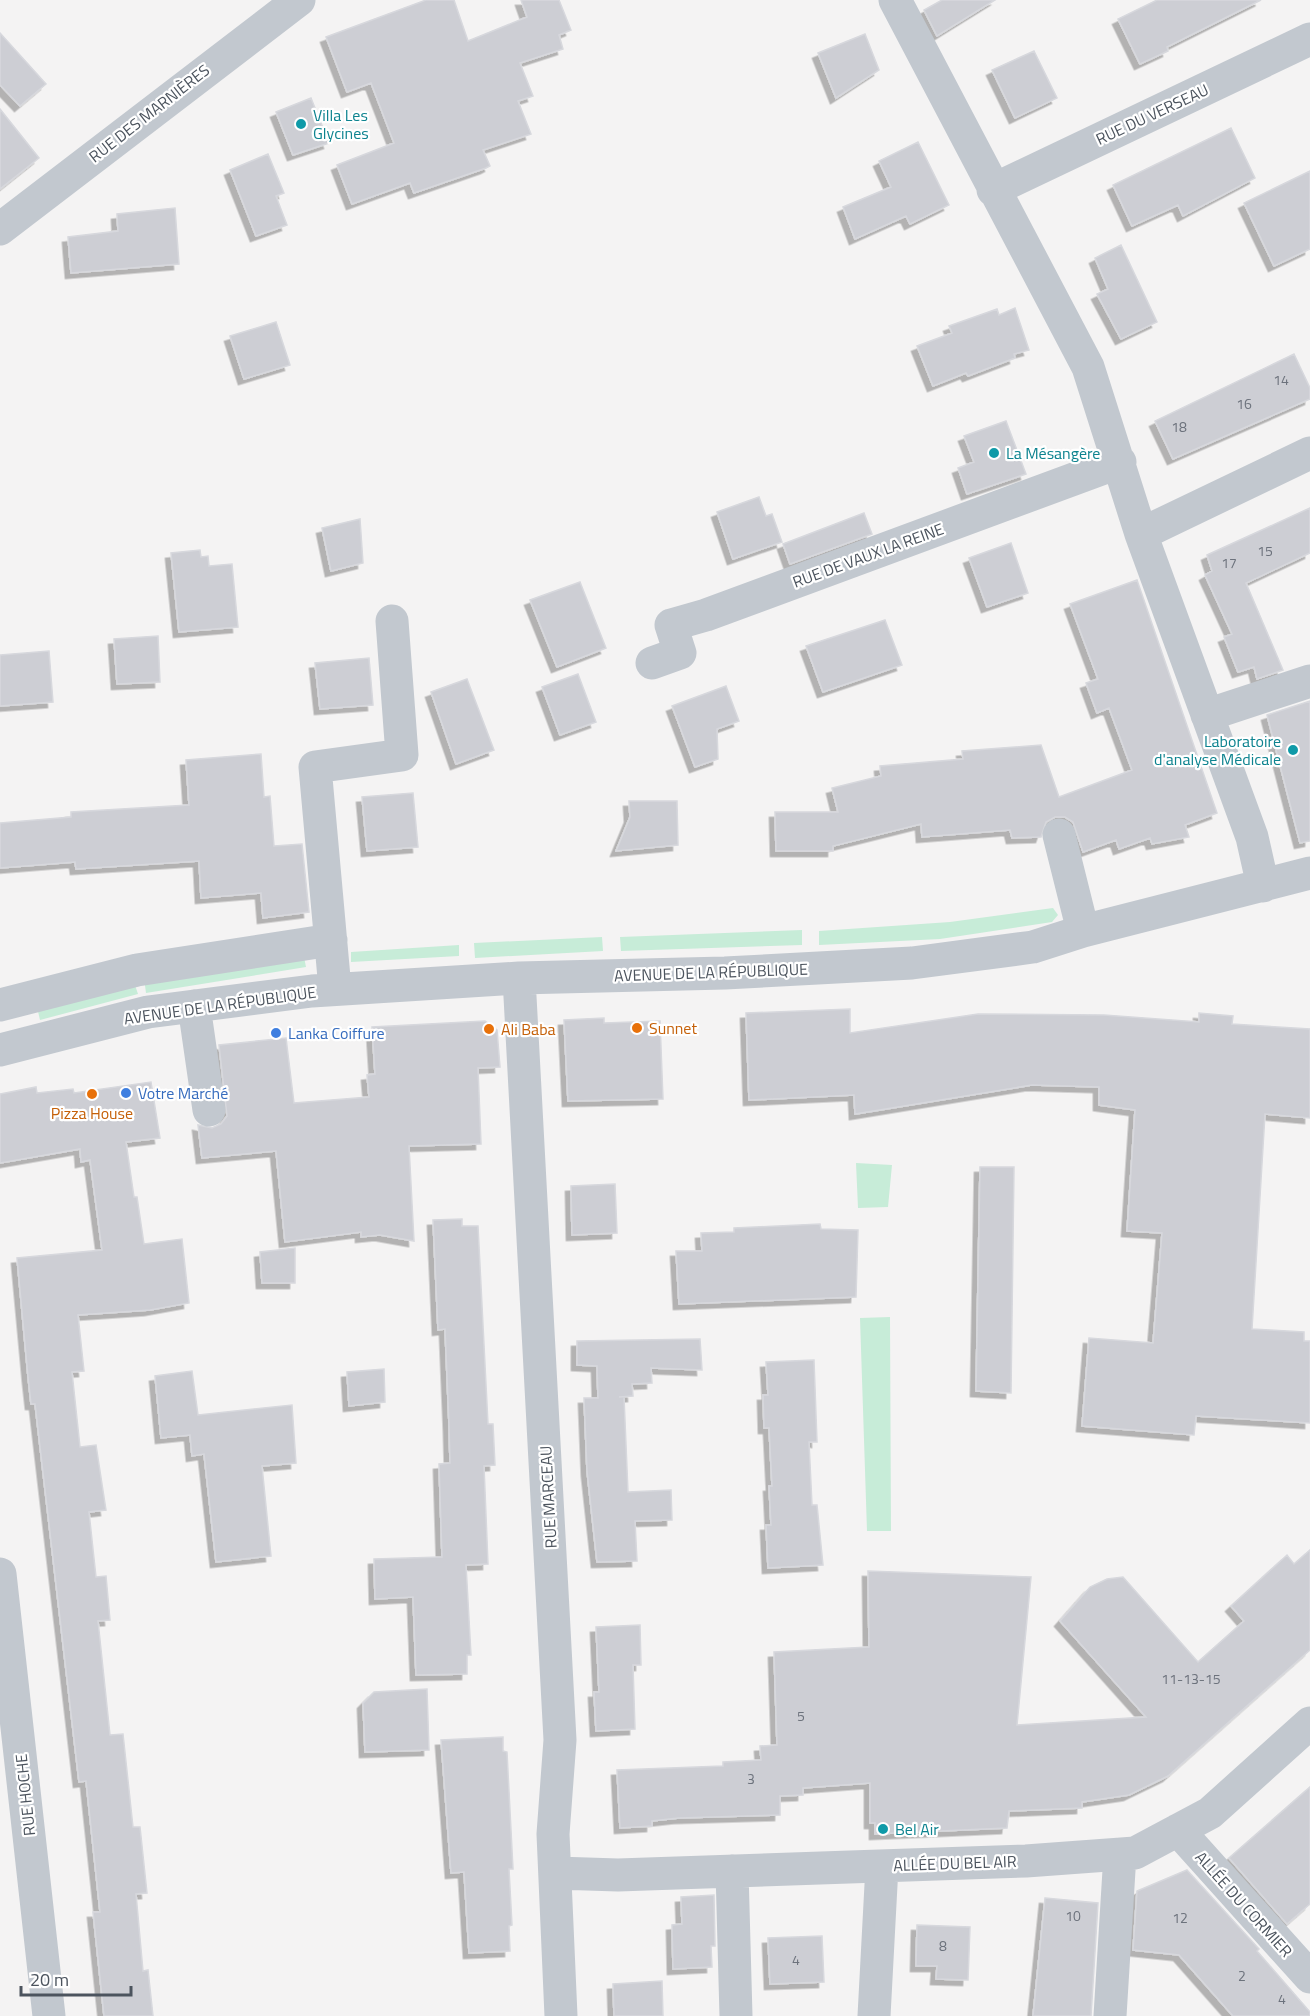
<svg xmlns="http://www.w3.org/2000/svg" width="1310" height="2016" viewBox="0 0 1310 2016" font-family="'Titillium Web',sans-serif">
<defs>
<filter id="shadow"><feDropShadow dx="-5.5" dy="5.5" stdDeviation="0" flood-color="#0004"/></filter>
</defs>
<rect width="100%" height="100%" fill="#f4f3f3"/>
<path fill="#c7ecd8" d="M1053,908L1058,915L1052,922L940,939L819,945V931L950,922Z
M802,930V945L621,951L620,937Z
M602,937L603,951L475,958L474,943Z
M459,945V956L351,962V952Z
M303,952L306,967L146,993L144,978Z
M134,982L138,994L40,1020L37,1007Z
M856,1163L892,1165L888,1207L858,1208Z
M890,1317L891,1531H867L860,1318Z"/>
<path fill="#cdced4" stroke="#d7d8dd" stroke-width="1.5" filter="url(#shadow)" d="M426,0H454L468,41L527,17L521,0H559L571,30L559,35L563,49L520,63L533,96L518,101L531,134L483,150L490,166L486,168L414,193L410,183L352,204L337,165L394,143L371,83L347,92L326,37Z
M942,0H995L937,36L924,10Z
M1157,0H1261L1167,47L1168,51L1140,64L1118,19Z
M0,33L46,84L20,106L0,85Z
M865,34L879,70L836,98L818,53Z
M1034,51L1057,98L1015,118L992,70Z
M311,98L329,143L293,155L276,112Z
M0,109L39,158L0,189Z
M1231,128L1255,178L1183,216L1178,205L1132,226L1113,185Z
M918,142L949,205L910,224L906,216L855,239L843,207L891,187L879,161Z
M268,154L284,193L276,196L287,225L256,236L230,170Z
M1310,171V249L1274,266L1244,203Z
M175,208L179,264L71,273L68,237L118,231L117,214Z
M1121,245L1157,322L1121,339L1097,294L1108,289L1095,258Z
M1015,308L1029,350L1014,354L1015,358L968,376L966,373L933,386L917,346L952,333L949,326L997,309L999,315Z
M276,322L290,365L244,379L230,336Z
M1294,354L1310,388V399L1173,459L1155,421Z
M1006,421L1026,474L967,494L958,468L974,462L964,436Z
M759,497L766,516L772,514L782,542L733,559L717,512Z
M1310,508V553L1246,583L1283,670L1257,679L1254,667L1238,672L1224,637L1232,634L1205,575L1212,571L1207,555Z
M864,513L872,534L790,564L783,544Z
M360,519L363,563L331,571L322,528Z
M1011,543L1028,593L987,607L969,558Z
M200,550L201,557L208,556L209,566L232,564L238,627L179,632L171,553Z
M1137,580L1217,813L1185,825L1189,837L1152,844L1150,838L1119,849L1116,840L1083,852L1073,822L1065,817H1055L1046,822L1041,837L1012,838L1010,830L922,837L921,824L833,846V851H776L775,812H838L832,788L881,776L880,766L963,759L962,751L1041,745L1059,797L1132,770L1109,708L1097,713L1086,683L1098,679L1070,604Z
M580,582L606,648L557,667L530,600Z
M885,620L902,665L823,692L806,646Z
M158,636L160,682L117,684L114,639Z
M49,651L53,702L0,706V655Z
M369,658L373,705L320,709L315,663Z
M578,674L596,722L560,735L542,687Z
M467,679L494,750L456,764L431,692Z
M726,686L739,721L717,729L718,759L695,767L672,706Z
M1310,701V841L1300,843L1267,715Z
M261,754L264,797L270,796L274,846L302,844L309,912L263,918L261,893L201,898L199,861L76,869L75,862L0,868V823L71,817V812L189,805L186,760Z
M413,793L418,847L367,851L362,797Z
M629,801H677L678,845L616,851L630,817Z
M850,1009V1033L978,1014L1104,1015L1199,1022V1013L1233,1016L1232,1024L1310,1029V1118L1265,1114L1252,1329L1304,1332V1341H1310V1423L1196,1416L1194,1435L1082,1426L1089,1338L1153,1343L1162,1233L1127,1231L1135,1110L1099,1105V1087L1032,1085L855,1114L854,1095L749,1100L746,1013Z
M604,1018V1023L660,1021L663,1099L568,1101L564,1020Z
M485,1021L497,1030L500,1067L478,1068L481,1144L409,1146L414,1241L380,1235L361,1237V1232L285,1242L276,1151L202,1158L198,1125L212,1128L221,1124L227,1116L219,1045L286,1038L294,1103L369,1097L367,1075L375,1074L372,1027Z
M151,1082L160,1138L126,1142L134,1197H137L144,1244L182,1239L189,1303L150,1310L78,1315L84,1371L72,1372L80,1447L96,1445L106,1510L89,1512L96,1577L106,1576L110,1620L98,1621L110,1735L123,1734L133,1827H140L147,1893L136,1894L143,1971L148,1970L153,2016H104L93,1912H100L86,1781L79,1782L35,1404H31L28,1377L17,1258L102,1250L90,1160L81,1162L80,1149L0,1163V1094L36,1087L37,1093L73,1089L74,1093Z
M980,1167H1014L1011,1393L976,1391Z
M615,1184L617,1233L572,1235L571,1186Z
M462,1219V1226H478L488,1424H493L495,1465L484,1466L488,1564L466,1565L471,1655H467V1674L416,1675L413,1597L375,1599L374,1559L442,1557L439,1464L450,1463L449,1425L445,1329L438,1330L433,1220Z
M820,1224L821,1229L858,1230L856,1297L679,1304L676,1251H702L701,1233L734,1232V1228Z
M295,1248V1283H262L260,1252Z
M700,1339L702,1370L651,1368L652,1383L632,1384L633,1396L619,1397H624L628,1492L671,1490L672,1520L635,1521L637,1561L597,1562L587,1471L584,1398H598L597,1366L577,1365V1341Z
M814,1360L817,1442H809L812,1505H817L823,1565L768,1568L766,1525H771L769,1486H772L769,1428H764L763,1395H768L766,1362Z
M384,1369L385,1402L349,1406L347,1372Z
M192,1371L198,1415L292,1405L296,1463L262,1466L271,1556L216,1562L204,1454L192,1456L190,1435L161,1438L155,1376Z
M1310,1550V1650L1168,1776L1129,1795L1082,1802V1808L1009,1811L1007,1828L875,1834V1823H870V1783L803,1788V1795L780,1796V1815L679,1818L652,1821V1826L620,1828L617,1770L723,1766V1762L761,1760L760,1746L777,1745L774,1652L869,1647L868,1571L1031,1577L1017,1725L1146,1717L1060,1621L1090,1587L1107,1579L1123,1577L1198,1662L1244,1621L1231,1606L1287,1555L1294,1564Z
M640,1625L641,1665H633L635,1729L596,1731L594,1692H599L596,1627Z
M427,1689L429,1750L365,1752L363,1703L374,1692Z
M503,1737V1751L507,1752L513,1869H509L512,1925L509,1926L510,1951L469,1953L464,1872L451,1873L441,1740Z
M1310,1787V1904L1287,1924L1229,1858Z
M1187,1870L1259,1949L1257,1951L1310,2012V2016H1233L1179,1955L1133,1950L1137,1891Z
M714,1895L715,1946H711L712,1967L673,1969L672,1925L682,1924L681,1897Z
M1045,1898L1098,1903L1091,2016H1033Z
M917,1925L970,1927L968,1980L936,1979L937,1966H916Z
M822,1936L824,1982L770,1984L768,1938Z
M662,1981L663,2016H614L613,1984Z"/>
<g fill="none" stroke-linecap="round" stroke-linejoin="round">
<path stroke="#c2c8cf" stroke-width="33" d="M895,0L1088,367L1141,534L1252,837L1263,886
M993,190L1310,39
M0,229L299,0
M1141,534L1310,453
M652,663L680,653L671,625L706,615L1120,462
M1207,715L1310,681
M1059,835L1083,931
M519,978L560,1740L553,1834L561,2016
M335,989L315,767L402,755L392,621
M0,1005L137,970L331,940
M194,1006L209,1110
M0,1050L148,1012L312,991L519,978L725,973L912,963L1033,947L1083,931L1310,873
M0,1574L49,2016
M1178,1830L1310,1977
M732,1871L736,2016
M556,1873L618,1875L1026,1861L1135,1853L1210,1813L1310,1723
M874,2016L882,1866
M1110,2016L1120,1854"/>
</g>
<g fill="#0f9aa8" stroke="#fff" stroke-width="2">
<circle cx="301" cy="124" r="6"/>
<circle cx="994" cy="453" r="6"/>
<circle cx="1293" cy="750" r="6"/>
<circle cx="883" cy="1829" r="6"/>
</g>
<g fill="#e8710a" stroke="#fff" stroke-width="2">
<circle cx="637" cy="1028" r="6"/>
<circle cx="489" cy="1029" r="6"/>
<circle cx="92" cy="1094" r="6"/>
</g>
<g fill="#3f7fe0" stroke="#fff" stroke-width="2">
<circle cx="276" cy="1033" r="6"/>
<circle cx="126" cy="1093" r="6"/>
</g>
<g text-anchor="middle" stroke-width="4.5" stroke-linejoin="round" paint-order="stroke">
<g font-size="14" fill="#6c727c">
<text x="1281" y="385">14</text>
<text x="1244" y="409">16</text>
<text x="1179" y="432">18</text>
<text x="1265" y="556">15</text>
<text x="1229" y="568">17</text>
<text x="1191" y="1684">11-13-15</text>
<text x="801" y="1721">5</text>
<text x="751" y="1784">3</text>
<text x="1073" y="1921">10</text>
<text x="1180" y="1923">12</text>
<text x="943" y="1951">8</text>
<text x="796" y="1965">4</text>
<text x="1242" y="1981">2</text>
<text x="1282" y="2004">4</text>
</g>
<g font-size="16" fill="#4c545e" stroke="#fff">
<text transform="translate(149 113) rotate(-38)" y="6">RUE DES MARNIÈRES</text>
<text transform="translate(1152 114) rotate(-25)" y="6">RUE DU VERSEAU</text>
<text transform="translate(868 555) rotate(-20)" y="6">RUE DE VAUX LA REINE</text>
<text transform="translate(711 972) rotate(-2)" y="6">AVENUE DE LA RÉPUBLIQUE</text>
<text transform="translate(220 1005) rotate(-8)" y="6">AVENUE DE LA RÉPUBLIQUE</text>
<text transform="translate(548 1497) rotate(-93)" y="6">RUE MARCEAU</text>
<text transform="translate(25 1795) rotate(-96)" y="6">RUE HOCHE</text>
<text transform="translate(955 1863) rotate(-2)" y="6">ALLÉE DU BEL AIR</text>
<text transform="translate(1244 1904) rotate(48)" y="6">ALLÉE DU CORMIER</text>
</g>
<g font-size="16" fill="#0d838f" stroke="#fff" text-anchor="start">
<text x="313" y="121">Villa Les<tspan x="313" dy="18">Glycines</tspan></text>
<text x="1006" y="459">La Mésangère</text>
<text x="1281" y="747" text-anchor="end">Laboratoire<tspan x="1281" dy="18">d'analyse Médicale</tspan></text>
<text x="895" y="1835">Bel Air</text>
</g>
<g font-size="16" fill="#c56008" stroke="#fff" text-anchor="start">
<text x="649" y="1034">Sunnet</text>
<text x="501" y="1035">Ali Baba</text>
<text x="92" y="1119" text-anchor="middle">Pizza House</text>
</g>
<g font-size="16" fill="#366cbe" stroke="#fff" text-anchor="start">
<text x="288" y="1039">Lanka Coiffure</text>
<text x="138" y="1099">Votre Marché</text>
</g>
</g>
<path d="M21 1986v9h110v-9" fill="none" stroke="#4c545e" stroke-width="3"/>
<text x="30" y="1986" font-size="18" fill="#4c545e" stroke="#ffffff" stroke-width="4.5" paint-order="stroke">20 m</text>
</svg>
